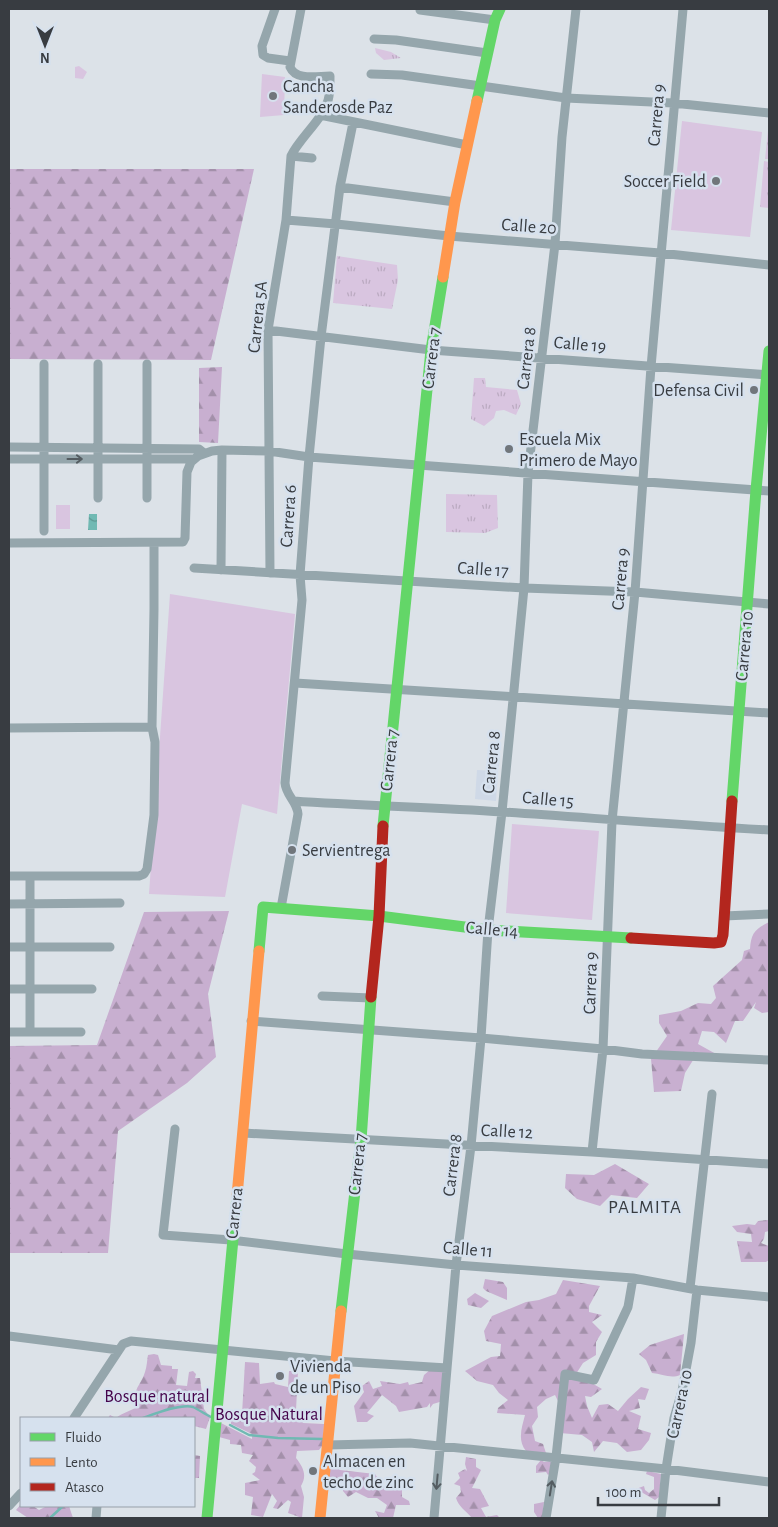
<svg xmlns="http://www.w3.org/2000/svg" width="778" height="1527" viewBox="0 0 778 1527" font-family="'Alegreya Sans',sans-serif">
<defs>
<pattern id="forest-firs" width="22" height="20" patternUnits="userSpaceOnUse" patternTransform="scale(1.25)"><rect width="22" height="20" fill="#c8afd0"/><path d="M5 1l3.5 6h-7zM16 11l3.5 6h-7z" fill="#a390aa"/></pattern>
<pattern id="park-tufts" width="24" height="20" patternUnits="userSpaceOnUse" patternTransform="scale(1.25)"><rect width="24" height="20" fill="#d9c5e0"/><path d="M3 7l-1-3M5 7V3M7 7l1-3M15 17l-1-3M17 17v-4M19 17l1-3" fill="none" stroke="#bbaac1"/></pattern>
<pattern id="water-waves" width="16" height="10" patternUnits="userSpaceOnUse" patternTransform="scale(1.25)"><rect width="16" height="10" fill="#70b9b3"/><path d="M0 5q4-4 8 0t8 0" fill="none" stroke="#5d9893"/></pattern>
</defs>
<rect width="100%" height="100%" fill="#dce2e8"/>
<path fill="#cfd9e7" d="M488,754L500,755L499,767H487Z
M477,770L498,771L496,801L475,799Z"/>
<path fill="#d9c5e0" d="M79,66L87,72L83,79L75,78V67Z
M262,74L285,77L284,115L260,117Z
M682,121L762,132L750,237L671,230Z
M56,505H70V529H56Z
M170,594L295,614L277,814L242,804L225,897L149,894Z
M512,824L599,831L592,920L506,913Z"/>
<path fill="url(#forest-firs)" d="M9,169H254L211,360L9,359Z
M222,367L218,443L199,442V368Z
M229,911L208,994L216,1057L187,1083L118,1131L108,1253H9V1046L97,1045L144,912Z
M769,922V1012L762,1013L754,1008L756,1002L743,1021H735L726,1043L714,1032L702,1031L698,1044L716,1054L695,1057L685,1073L681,1091L654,1092L651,1059L667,1036L659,1023V1015L681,1011L698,1003L711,1004L716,998L713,986L742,960L744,951L750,949C751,933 755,929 769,922Z
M615,1164L649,1184L637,1198L611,1195L600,1206L577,1199L565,1188L566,1174L594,1175Z
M769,1214V1231L765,1232L764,1239L761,1243L769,1246V1260L766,1262H741L737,1241L752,1242L751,1234L737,1232L732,1226L747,1224L755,1225L758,1221L768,1220Z
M485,1279L503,1282L507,1288V1300L486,1291L483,1288Z
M563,1280L600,1286L589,1306V1312L602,1315L592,1322L602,1332L596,1342V1355L583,1363L576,1374L602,1389L591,1397L585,1396L587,1406L592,1418L599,1405L608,1404L618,1411L628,1399L641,1387L649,1389L645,1400L638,1399L640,1408L629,1411L641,1416L638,1429L651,1433L649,1440L641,1450L627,1452L617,1443L603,1441L594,1452L592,1442L582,1435L560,1433L559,1403L555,1395L546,1399L537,1407L538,1417L532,1426L535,1441L543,1444L546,1453L526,1451C517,1440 522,1427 525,1415L497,1413L498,1408L508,1400L499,1393L493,1385L477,1381L465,1371L491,1357L500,1356L501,1344L486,1341L484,1331L492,1316L526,1302L539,1300L556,1294Z
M475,1293L489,1301L481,1308L468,1305L467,1299Z
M684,1334L680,1375C671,1379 662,1374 652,1373L646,1360L639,1354L650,1345Z
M154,1354L158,1355L161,1365L172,1366V1369H178L176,1385L187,1386L189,1372L193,1371L196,1374L195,1378H200L204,1409L210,1417L206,1429L194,1426V1418H108L110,1415L116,1418C122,1413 130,1411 137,1407C131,1389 141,1386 145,1372C147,1366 147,1360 148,1355Z
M245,1362L259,1363L260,1384L274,1382L275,1384L288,1387L289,1371H298L296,1410L303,1414V1423L324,1424L323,1445L319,1450L297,1451L296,1458C304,1468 307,1476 301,1486L304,1497L302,1518L288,1513L291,1502L288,1500L278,1509L273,1508L277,1501L272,1494L263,1517L251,1515L253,1497L245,1495V1483L260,1480L252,1474L255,1472L256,1467L249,1461L253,1455L242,1453L241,1445L230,1444V1440L219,1437L221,1423L252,1439V1434L231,1424V1417L242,1414Z
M431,1369L446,1370L443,1401L433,1404L430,1408V1403L427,1407L399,1412L396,1406L382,1395L367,1413L374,1416L367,1422H357L354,1406L364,1392L362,1386L369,1381L373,1389L382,1386L380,1381L400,1384L408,1382L409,1385L422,1382L424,1375Z
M194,1455L200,1456L199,1478H194Z
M466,1457L476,1459V1467L481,1470L472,1488L480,1489L489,1506L481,1508L486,1517L497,1515L500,1518H472C466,1511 458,1506 456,1498L461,1492L460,1486L454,1484L460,1478L458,1473L465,1469L467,1471L465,1464Z
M541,1460L544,1462L550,1461L552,1463L551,1472L548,1475L546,1472L536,1473V1466Z
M330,1462L340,1470L375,1474L383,1486L402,1489V1497L409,1501L410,1505H396L393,1518H379L375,1511L384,1513L387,1505L377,1498H368L356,1492L348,1497L343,1491V1483L336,1482L328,1485Z
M647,1471L661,1474L659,1497L655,1500L636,1489L644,1486L645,1490L649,1493L654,1489V1477L646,1474Z
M544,1502L543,1510L545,1517L538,1518L534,1512V1504Z
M21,1504V1506H33L39,1510L47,1506H69L73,1518H28L16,1510Z"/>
<path fill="url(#park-tufts)" d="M375,48L391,52L401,58L384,60L376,53Z
M769,121V159H765Z
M764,161L769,162V208L760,207Z
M337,256L397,265L398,280L392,309L333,303Z
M474,378H485L486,387L517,390L521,404L516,415L504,410L496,411L494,418L484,426L471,419Z
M446,494L497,495L498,528L485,533L446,532Z"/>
<path fill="url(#water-waves)" d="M89,514H97V530H88Z"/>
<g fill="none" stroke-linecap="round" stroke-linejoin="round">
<path stroke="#70b9b3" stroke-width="2.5" d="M143,1418C154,1414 181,1403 193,1407C199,1410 205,1414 211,1417
M230,1425L249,1435L278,1438L323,1439
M50,1518L63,1506"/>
<path stroke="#95a6ac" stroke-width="9" d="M275,9L262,46L263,55L268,58L290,61
M420,10L495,20
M374,39L396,40L487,53
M371,74L402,75L566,98L673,103L769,113
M320,115L467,145
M291,156L312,158
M340,187L455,202
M286,220L336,224L449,236L660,253L769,265
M268,330L431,350L769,375
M44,364V531
M98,364V498
M9,447L199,449L204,453
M9,459H194
M147,498V364
M9,543L183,542L185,538L187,472L191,462L198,456L212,451L222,450L269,451L309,457L769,491
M194,568L524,588L635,592L769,604
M221,570L222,450
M270,573L268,330L286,220L291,156C300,137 326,117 329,96C330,90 330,83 330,76C317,76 296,81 290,67L301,9
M295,683L769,713
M9,728L152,727
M294,801C364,806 434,807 503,812C592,818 681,825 769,830
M9,876H139L144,874L147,869L154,815L155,742L152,727L154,609V543
M9,904L120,903
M281,908L298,814C297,801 286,796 285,783L302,600L300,575L309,457L321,337L340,187L353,123
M724,916L769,914
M9,947H110
M9,989H92
M322,996L371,998
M251,1021L481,1038L603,1049L642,1054L769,1060
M9,1032H81
M30,1032V876
M175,1129L163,1235L231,1240L347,1254L456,1265L633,1278L697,1290L769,1297
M243,1133L592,1152L769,1164
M592,1152L603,1049L612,821L635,592L651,367L683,9
M690,1288L712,1094
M9,1336L119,1350
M74,1418L123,1344L131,1341L335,1361L447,1368
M328,1445L410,1443L666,1469L769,1482
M9,1506L21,1493
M96,1518L97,1506
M434,1518L456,1265L471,1146L481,1038L488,930L502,812L524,588L528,473L555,244L562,137L576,9
M546,1518L556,1457L565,1374L594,1380L628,1307L633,1278
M661,1518L666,1469L674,1418L682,1391L691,1343L697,1290"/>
<path stroke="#63d668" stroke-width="11" d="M477,101L495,20L500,9
M732,801L756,490L769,351
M383,826L431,350L443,277
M259,951L263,907L379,916L488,930L631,938
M341,1311L361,1140L371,997
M207,1518L237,1196"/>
<path stroke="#ff974d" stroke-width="11" d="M443,277L455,202L477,101
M237,1196L259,951
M320,1518L341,1311"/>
<path stroke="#b3261e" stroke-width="11" d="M631,938L714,943L721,942L723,935L732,801
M371,997L379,916L383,826"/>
</g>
<defs><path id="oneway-shaft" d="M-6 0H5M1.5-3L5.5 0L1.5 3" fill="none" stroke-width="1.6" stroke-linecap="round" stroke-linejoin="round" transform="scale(1.25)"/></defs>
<g stroke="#545c61">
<use href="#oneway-shaft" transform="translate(75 459)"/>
<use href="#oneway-shaft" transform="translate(437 1482) rotate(95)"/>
<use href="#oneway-shaft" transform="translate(551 1488) rotate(-81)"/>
</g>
<g fill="#71767b" stroke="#d6e1ee" stroke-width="2">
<circle cx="273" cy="96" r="5"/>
<circle cx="716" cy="181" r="5"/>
<circle cx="754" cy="390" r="5"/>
<circle cx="509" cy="449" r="5"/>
<circle cx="292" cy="850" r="5"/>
<circle cx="280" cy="1376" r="5"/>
<circle cx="313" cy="1471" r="5"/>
</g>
<g text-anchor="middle" stroke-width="5" stroke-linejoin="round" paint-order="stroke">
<g font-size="18" fill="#383c41" stroke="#d6e1ee" text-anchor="start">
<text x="283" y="92">Cancha<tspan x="283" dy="21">Sanderosde Paz</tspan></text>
<text x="706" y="187" text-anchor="end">Soccer Field</text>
<text x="744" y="396" text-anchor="end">Defensa Civil</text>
<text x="519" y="445">Escuela Mix<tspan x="519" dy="21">Primero de Mayo</tspan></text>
<text x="302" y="856">Servientrega</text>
<text x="290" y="1372">Vivienda<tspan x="290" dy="21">de un Piso</tspan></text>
<text x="323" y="1467">Almacen en<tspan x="323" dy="21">techo de zinc</tspan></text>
</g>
<g font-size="18" fill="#383c41" stroke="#d6e1ee">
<text transform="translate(656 115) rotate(-85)" y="6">Carrera 9</text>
<text transform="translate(529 226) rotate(4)" y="6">Calle 20</text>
<text transform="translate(257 317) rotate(-84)" y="6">Carrera 5A</text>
<text transform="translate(580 344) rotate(5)" y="6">Calle 19</text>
<text transform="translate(431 358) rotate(-83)" y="6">Carrera 7</text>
<text transform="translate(526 358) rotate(-83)" y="6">Carrera 8</text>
<text transform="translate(288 516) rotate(-86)" y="6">Carrera 6</text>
<text transform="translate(483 569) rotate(4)" y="6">Calle 17</text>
<text transform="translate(620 579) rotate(-85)" y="6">Carrera 9</text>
<text transform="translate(744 646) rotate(-85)" y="6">Carrera 10</text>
<text transform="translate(389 760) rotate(-84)" y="6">Carrera 7</text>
<text transform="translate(491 762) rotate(-84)" y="6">Carrera 8</text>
<text transform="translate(548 799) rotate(5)" y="6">Calle 15</text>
<text transform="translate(492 929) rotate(5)" y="6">Calle 14</text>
<text transform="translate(590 983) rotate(-88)" y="6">Carrera 9</text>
<text transform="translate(507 1131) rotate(3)" y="6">Calle 12</text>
<text transform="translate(357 1164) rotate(-84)" y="6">Carrera 7</text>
<text transform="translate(452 1165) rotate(-83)" y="6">Carrera 8</text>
<text transform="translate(234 1213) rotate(-84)" y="6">Carrera</text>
<text transform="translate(468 1249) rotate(5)" y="6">Calle 11</text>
<text transform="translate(679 1404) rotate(-78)" y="6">Carrera 10</text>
</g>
<g font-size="18" fill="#45044b" stroke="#d6e1ee">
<text x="157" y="1402">Bosque natural</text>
<text x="269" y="1420">Bosque Natural</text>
</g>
<g font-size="19" letter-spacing="1" fill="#383c41" stroke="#d6e1ee">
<text x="645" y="1213">PALMITA</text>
</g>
</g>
<rect width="778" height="1527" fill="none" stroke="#383c41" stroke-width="20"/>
<rect x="20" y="1417" width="175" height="90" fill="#d6e1ee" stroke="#979fa9"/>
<rect x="30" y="1433" width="25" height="8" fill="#63d668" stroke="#979fa9"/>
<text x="65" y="1442" font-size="15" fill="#383c41">Fluido</text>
<rect x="30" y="1458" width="25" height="8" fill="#ff974d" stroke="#979fa9"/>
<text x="65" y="1467" font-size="15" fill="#383c41">Lento</text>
<rect x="30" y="1483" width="25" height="8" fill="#b3261e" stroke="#979fa9"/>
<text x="65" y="1492" font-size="15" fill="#383c41">Atasco</text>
<g transform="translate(45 45) rotate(180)" stroke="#d6e1ee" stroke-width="4" paint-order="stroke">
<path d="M0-4L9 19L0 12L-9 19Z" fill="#383c41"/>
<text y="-8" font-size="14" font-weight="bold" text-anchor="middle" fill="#383c41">N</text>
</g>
<path d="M598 1497v8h121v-8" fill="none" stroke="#383c41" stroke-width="2.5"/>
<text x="606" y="1497" font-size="15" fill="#383c41" stroke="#d6e1ee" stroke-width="4" paint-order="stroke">100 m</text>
</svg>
